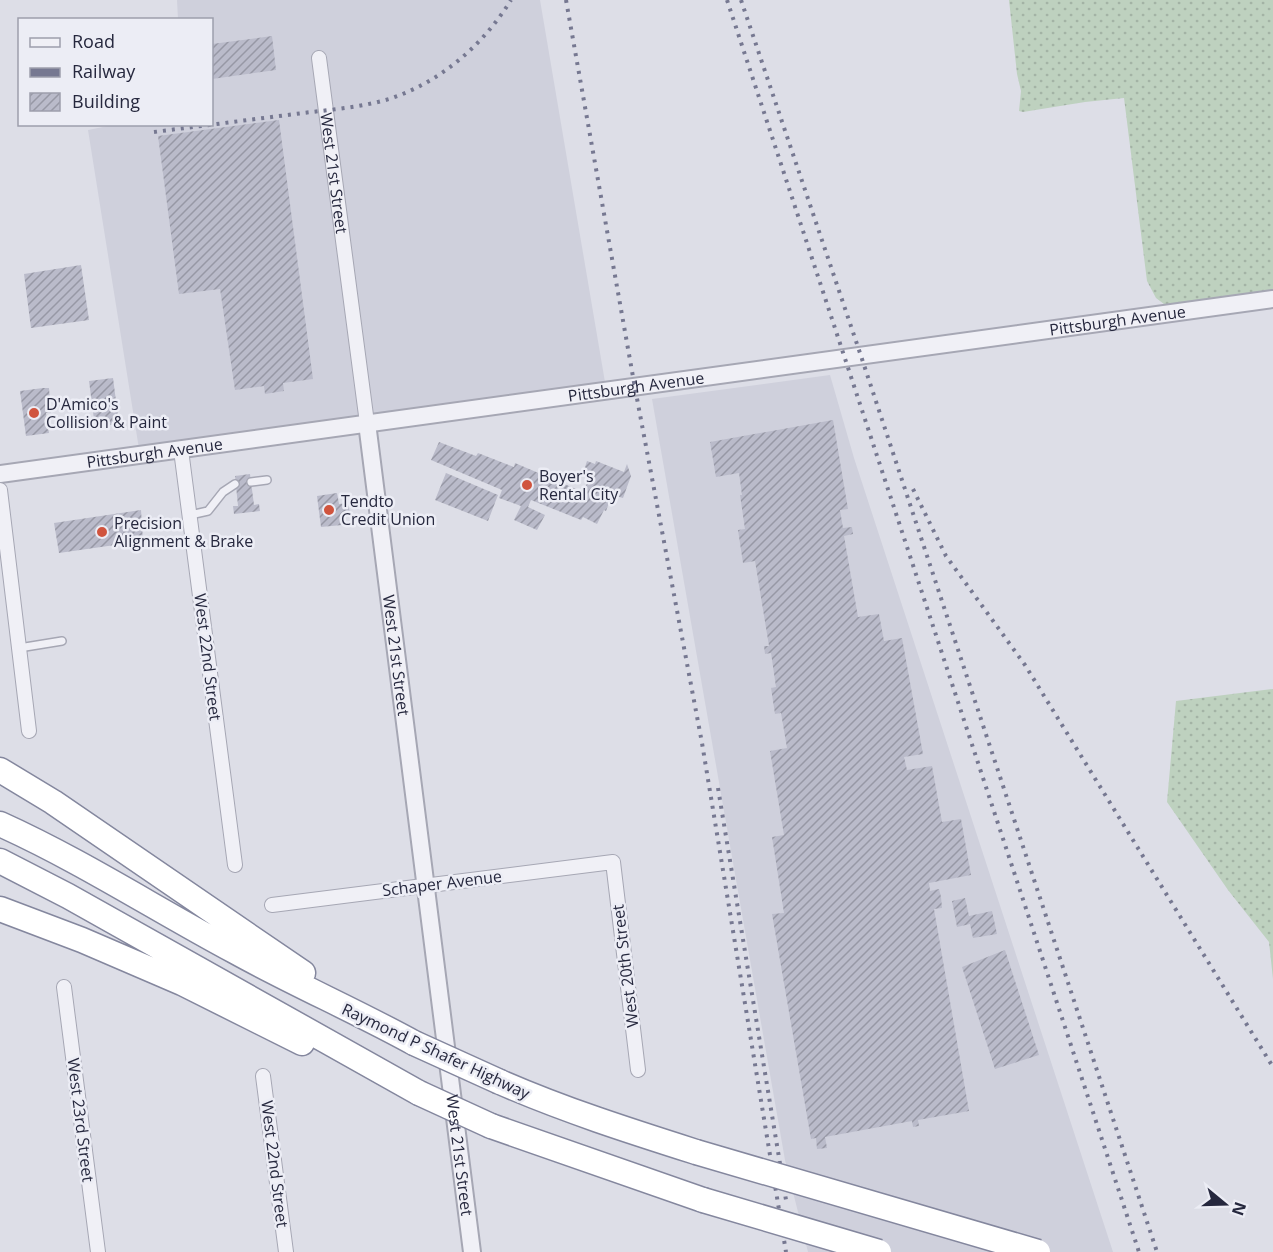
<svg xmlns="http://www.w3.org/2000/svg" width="1273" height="1252" viewBox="0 0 1273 1252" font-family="'Open Sans',sans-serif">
<defs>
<pattern id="grass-dots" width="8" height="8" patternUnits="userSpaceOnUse" patternTransform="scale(1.5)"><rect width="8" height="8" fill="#bed1bf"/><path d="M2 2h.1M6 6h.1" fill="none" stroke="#a3b3a5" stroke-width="1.8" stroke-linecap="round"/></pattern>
<pattern id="building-hatch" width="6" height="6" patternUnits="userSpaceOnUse" patternTransform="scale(1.5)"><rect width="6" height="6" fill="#babbca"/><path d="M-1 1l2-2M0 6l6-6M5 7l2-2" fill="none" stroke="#9798a5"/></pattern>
</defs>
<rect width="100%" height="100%" fill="#dddee7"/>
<path fill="#cfd0dc" d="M177,0H540L606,388L139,449L88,130L118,124H212V20L178,19Z
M830,375L854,458L1113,1252H808L785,1160L652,399Z"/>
<path fill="url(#grass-dots)" d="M1009,0H1273V293L1168,307L1156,298L1147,281L1124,98L1085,102L1023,112L1019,111L1021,91L1017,74Z
M1273,689V979L1269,942L1228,890L1167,802L1176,701Z"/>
<path fill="url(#building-hatch)" d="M272,36L276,70L212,79V44Z
M279,120L313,379L283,383L284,391L265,394L264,386L235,390L220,289L179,294L158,136Z
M81,265L89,320L31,328L24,274Z
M113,378L119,424L95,427L89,381Z
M43,388H49L51,413H46L49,433L26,436L20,391Z
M833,420L848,509L840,510L843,528L852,527L853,534L844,536L858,617L879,614L884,641L902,638L923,754L904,757L907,770L932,766L942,822L961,819L971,875L929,883L930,891L939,889L941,897L942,908L934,909L969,1111L918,1120L919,1126L913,1127L912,1121L825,1137L827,1148L817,1149L816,1138L811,1139L772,914L784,913L772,837L784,835L770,751L787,748L781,713L775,714L771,688L776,687L771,653L765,654L764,646H769L755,561L743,563L738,530L745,529L740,495H742L739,473L716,477L710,442Z
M439,442L476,456L478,453L514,467L515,463L583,492L592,472L584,470L587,461L595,464L596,461L624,472L627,464L631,476L623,498L612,495L606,511L604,510L597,524L583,517L581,520L531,500L528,507L545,515L537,530L514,520L521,506L499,498L502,490L431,460Z
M446,473L498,495L488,521L435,500Z
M250,474L254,505L259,504L260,511L234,514L233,506H238L235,476Z
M337,493L339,504L348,503L350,513L340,515L342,525L321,527L317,496Z
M141,510L143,541L59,553L54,523Z
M965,898L969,916L992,911L997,934L973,938L970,924L957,927L952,901Z
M1005,950L1039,1055L995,1069L962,967Z"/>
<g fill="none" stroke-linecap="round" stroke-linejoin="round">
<g stroke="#a6a7b4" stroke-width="10">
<path id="service" d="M251,482L267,480
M190,515L208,511L223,492L235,484
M19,648L62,641"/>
</g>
<g stroke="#a6a7b4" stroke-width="16">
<g id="minor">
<path id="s1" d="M319,58L367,423"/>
<path d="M181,450L235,865"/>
<path d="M0,490L29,731"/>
<path d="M272,905L613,862L638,1070"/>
<path d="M64,987L98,1252"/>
<path d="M263,1076L286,1252"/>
</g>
</g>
<g stroke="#a6a7b4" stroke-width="20">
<g id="tertiary">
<path id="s2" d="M367,423L472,1252"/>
<path id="s3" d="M0,474L1273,299"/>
</g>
</g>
<g stroke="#84879e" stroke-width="27">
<path id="motorway" d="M0,770L53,802L303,973
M0,824C82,861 157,910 236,952C294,984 356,1011 414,1043
M0,861L68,896L419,1093
M0,909L82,940L182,983L302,1043
M500,1082C564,1110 630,1131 696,1152
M491,1126L703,1200"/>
</g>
<use href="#service" stroke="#f0f0f6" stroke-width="7"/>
<use href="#minor" stroke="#f0f0f6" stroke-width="14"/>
<use href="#tertiary" stroke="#f0f0f6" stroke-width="16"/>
<use href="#motorway" stroke="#fff" stroke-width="24"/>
<path stroke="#767891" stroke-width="4" stroke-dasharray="3 6" stroke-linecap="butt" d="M566,0L635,388L702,743L786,1252
M727,0L1139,1252
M741,0L861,356L1157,1252
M154,132C201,126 248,120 295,114C326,110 359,108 389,99C441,82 483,45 511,0
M913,489L946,556L1025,665L1273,1067
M718,788L786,1200"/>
<g stroke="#84879e" stroke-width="27" stroke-linecap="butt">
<path id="motorway-bridge" d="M414,1043L500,1082
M419,1093L491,1126
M696,1152L1038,1252
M703,1200L879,1252"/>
</g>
<use href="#motorway-bridge" stroke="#fff" stroke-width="24"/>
</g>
<g fill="#d0543e" stroke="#ecedf5" stroke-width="2">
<circle cx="34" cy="413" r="6"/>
<circle cx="527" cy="485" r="6"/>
<circle cx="329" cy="510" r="6"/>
<circle cx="102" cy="532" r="6"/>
</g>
<g text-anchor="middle" stroke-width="5" stroke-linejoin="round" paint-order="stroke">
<g font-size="16" fill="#26283e" stroke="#ecedf5">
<text dy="6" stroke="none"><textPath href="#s1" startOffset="116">West 21st Street</textPath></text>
<text dy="6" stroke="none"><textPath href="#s3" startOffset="1128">Pittsburgh Avenue</textPath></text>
<text dy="6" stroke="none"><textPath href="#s3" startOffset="642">Pittsburgh Avenue</textPath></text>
<text dy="6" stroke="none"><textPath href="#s3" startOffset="156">Pittsburgh Avenue</textPath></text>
<text dy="6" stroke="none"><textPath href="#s2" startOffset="234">West 21st Street</textPath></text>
<text transform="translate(208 657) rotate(83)" y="6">West 22nd Street</text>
<text transform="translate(442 883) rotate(-7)" y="6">Schaper Avenue</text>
<text transform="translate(625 966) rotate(-97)" y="6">West 20th Street</text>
<text transform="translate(436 1051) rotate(25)" y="6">Raymond P Shafer Highway</text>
<text transform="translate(81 1120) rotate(83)" y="6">West 23rd Street</text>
<text dy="6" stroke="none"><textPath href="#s2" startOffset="738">West 21st Street</textPath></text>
<text transform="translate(275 1164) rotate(83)" y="6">West 22nd Street</text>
</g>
<g font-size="16" fill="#26283e" stroke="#ecedf5" text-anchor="start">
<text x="46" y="410">D'Amico's<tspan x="46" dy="18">Collision &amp; Paint</tspan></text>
<text x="539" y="482">Boyer's<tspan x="539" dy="18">Rental City</tspan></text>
<text x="341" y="507">Tendto<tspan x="341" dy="18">Credit Union</tspan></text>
<text x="114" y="529">Precision<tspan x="114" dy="18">Alignment &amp; Brake</tspan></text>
</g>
</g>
<rect x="18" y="18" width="195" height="108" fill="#ecedf5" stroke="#9d9eac" stroke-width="1.5"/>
<rect x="30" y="38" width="30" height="9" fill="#f0f0f6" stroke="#9d9eac" stroke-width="1.5"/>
<text x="72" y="48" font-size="18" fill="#26283e">Road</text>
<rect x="30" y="68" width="30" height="9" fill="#767891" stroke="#9d9eac" stroke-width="1.5"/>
<text x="72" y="78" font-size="18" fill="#26283e">Railway</text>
<rect x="30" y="93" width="30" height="18" fill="url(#building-hatch)" stroke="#9d9eac" stroke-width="1.5"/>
<text x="72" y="108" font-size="18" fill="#26283e">Building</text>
<g transform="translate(1225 1204) rotate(109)" stroke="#ecedf5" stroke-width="4.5" paint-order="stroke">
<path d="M0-4.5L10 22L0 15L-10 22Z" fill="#26283e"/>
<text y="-9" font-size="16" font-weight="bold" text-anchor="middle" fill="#26283e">N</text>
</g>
</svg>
